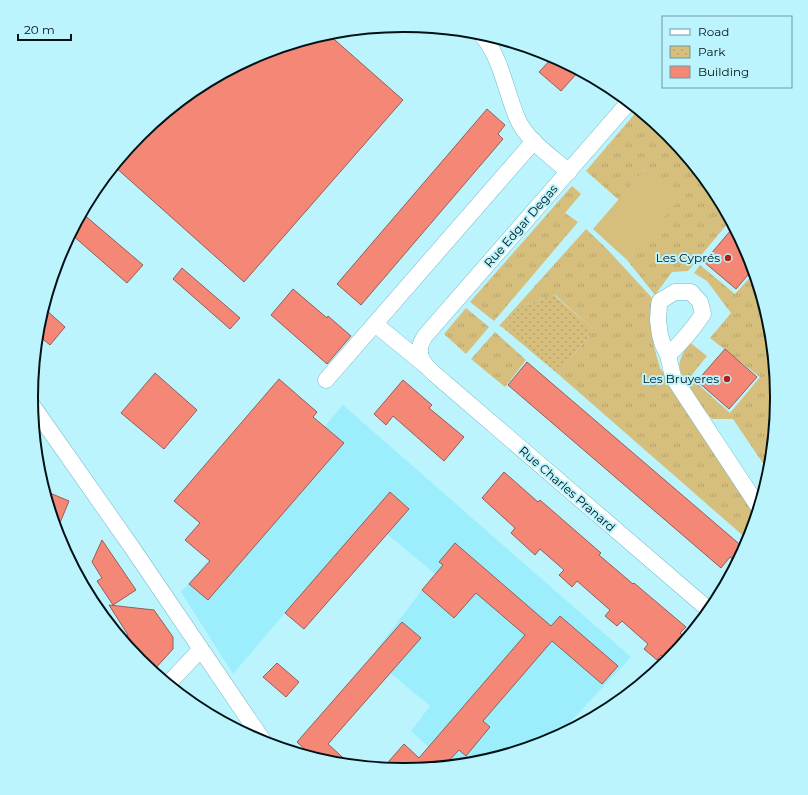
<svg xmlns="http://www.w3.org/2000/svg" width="808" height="795" viewBox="0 0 808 795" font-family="Montserrat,sans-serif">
<defs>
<pattern id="grass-tufts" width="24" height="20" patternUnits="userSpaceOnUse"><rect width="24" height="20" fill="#d6be7d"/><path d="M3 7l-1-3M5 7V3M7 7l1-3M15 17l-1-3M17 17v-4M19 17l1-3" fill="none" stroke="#b6a26b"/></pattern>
<pattern id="park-dots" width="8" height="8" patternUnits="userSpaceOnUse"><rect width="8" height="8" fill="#d6be7d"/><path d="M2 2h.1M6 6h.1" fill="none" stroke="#b6a26b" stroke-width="1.8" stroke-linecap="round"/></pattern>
</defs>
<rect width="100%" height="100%" fill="#bcf4fe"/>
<path fill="#9ceefc" d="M343,405L631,657L557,736L546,742L476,763L449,766L411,731L430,706L371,657L422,590L435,574L387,534L285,613L233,674L181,592Z"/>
<path fill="url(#grass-tufts)" d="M638,110L668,134L714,191L733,226L728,223L688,271L672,272L655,295L627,260L679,199L645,169L619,200L586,171Z
M572,186L581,194L565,213L578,222L494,321L470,302Z
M586,229L607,249L654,300L652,317L653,343L660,368L756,514L748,540L558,374L594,330L555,295L518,307L502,327L499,326Z
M700,265L735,294L754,273L769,325L776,398L769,472L733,419H712C702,406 676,378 680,361C682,354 686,347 688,341L707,356L690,377L730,413L760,377L710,338L731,313L707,281L694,273Z
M466,308L489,327L466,354L444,334Z
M495,332L526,360L505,387L471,359Z"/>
<path fill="url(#park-dots)" d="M554,295L594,330L558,374L502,327L518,307Z"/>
<path fill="#d6be7d" d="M645,169L680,199L627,260L593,229Z"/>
<path fill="#f48776" stroke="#945e55" d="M327,33L403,100L244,282L114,166L141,134L197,88L262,53Z
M553,57L579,71L561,91L539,72Z
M487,109L505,125L498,134L503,139L361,305L337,284Z
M82,213L143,265L127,283L71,234Z
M731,230L738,235L748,255L753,269L736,289L704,262Z
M182,268L240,318L230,329L173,279Z
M293,289L327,318L328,316L351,336L327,364L271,315Z
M44,308L65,327L50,345L38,335L39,325Z
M725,349L757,377L729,409L697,381Z
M527,362L744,548L736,562L730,557L721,568L508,385Z
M155,373L197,410L164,449L121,413Z
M279,379L317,412L313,417L344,443L208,600L189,584L210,561L185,540L200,523L174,501Z
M403,380L432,405L429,408L464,437L444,461L393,416L386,425L374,414Z
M504,472L538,502L540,500L601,553L599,555L633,584L634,583L686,627L680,633L686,638L668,660L661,655L657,660L644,649L648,644L622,621L617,626L605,616L610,610L577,581L572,587L559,575L564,570L540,549L535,555L511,533L515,528L482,498Z
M45,491L69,501L57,530L48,499Z
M390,492L409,509L304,629L285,613Z
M102,540L136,590L113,605L97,581L102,578L92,562Z
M455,543L551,626L560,616L618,666L602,684L552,641L483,721L490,727L466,756L459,750L444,766L404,770L383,768L404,744L419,758L525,635L476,593L454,618L422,590L443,565L439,562Z
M109,605L154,610L173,637V649L153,671L140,661L124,640L128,635Z
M402,622L421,638L328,744L351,765L331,763L314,758L297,742Z
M277,663L299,682L286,697L263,677Z"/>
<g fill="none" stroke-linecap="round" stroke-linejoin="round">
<g stroke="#75bbc7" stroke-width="17">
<path id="minor" d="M480,33C502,57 505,91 518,120C526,139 553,158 569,172
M629,102L425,336C423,340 420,344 420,348C418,363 435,374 445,383L709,610
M375,324L425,365
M668,355C681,343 693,329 703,314L700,302L691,292H675L660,301L659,305L658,320L660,335L663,345L668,355L673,377L758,506
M326,380L534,141
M32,405L133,549L264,742
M168,684L201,649"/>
</g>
<use href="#minor" stroke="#fff" stroke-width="16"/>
</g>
<g fill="#b02015" stroke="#bcf4fe" stroke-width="1.5">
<circle cx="728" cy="258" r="4"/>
<circle cx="727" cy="379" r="4"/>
</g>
<g text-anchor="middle" stroke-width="4" stroke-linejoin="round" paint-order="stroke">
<g font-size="12" fill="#001216" stroke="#bcf4fe">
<text transform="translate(521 226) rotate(-49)" y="4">Rue Edgar Degas</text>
<text transform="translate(567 489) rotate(41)" y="4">Rue Charles Pranard</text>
</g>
<g font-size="12" fill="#001216" stroke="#bcf4fe" text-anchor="end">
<text x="720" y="262">Les Cyprés</text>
<text x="719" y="383">Les Bruyeres</text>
</g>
</g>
<path d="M0 0H808V795H0ZM403 32H405A365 365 0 0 1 770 397V398A365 365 0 0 1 405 763H403A365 365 0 0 1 38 398V397A365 365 0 0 1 403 32Z" fill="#bcf4fe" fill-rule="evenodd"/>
<path fill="none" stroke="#001216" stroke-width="2" d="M403 32H405A365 365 0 0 1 770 397V398A365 365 0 0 1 405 763H403A365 365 0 0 1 38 398V397A365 365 0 0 1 403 32Z"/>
<rect x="662" y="16" width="130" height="72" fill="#bcf4fe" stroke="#719aa1"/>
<rect x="670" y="29" width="20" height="6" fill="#ffffff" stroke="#719aa1"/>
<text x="698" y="36" font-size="12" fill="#001216">Road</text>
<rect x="670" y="46" width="20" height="12" fill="url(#park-dots)" stroke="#719aa1"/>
<text x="698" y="56" font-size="12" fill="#001216">Park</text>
<rect x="670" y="66" width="20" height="12" fill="#f48776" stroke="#719aa1"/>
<text x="698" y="76" font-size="12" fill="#001216">Building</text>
<path d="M18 34v6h53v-6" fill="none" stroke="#001216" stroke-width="2"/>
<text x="24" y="34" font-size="12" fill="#001216" stroke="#bcf4fe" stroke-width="3" paint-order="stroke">20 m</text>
</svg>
